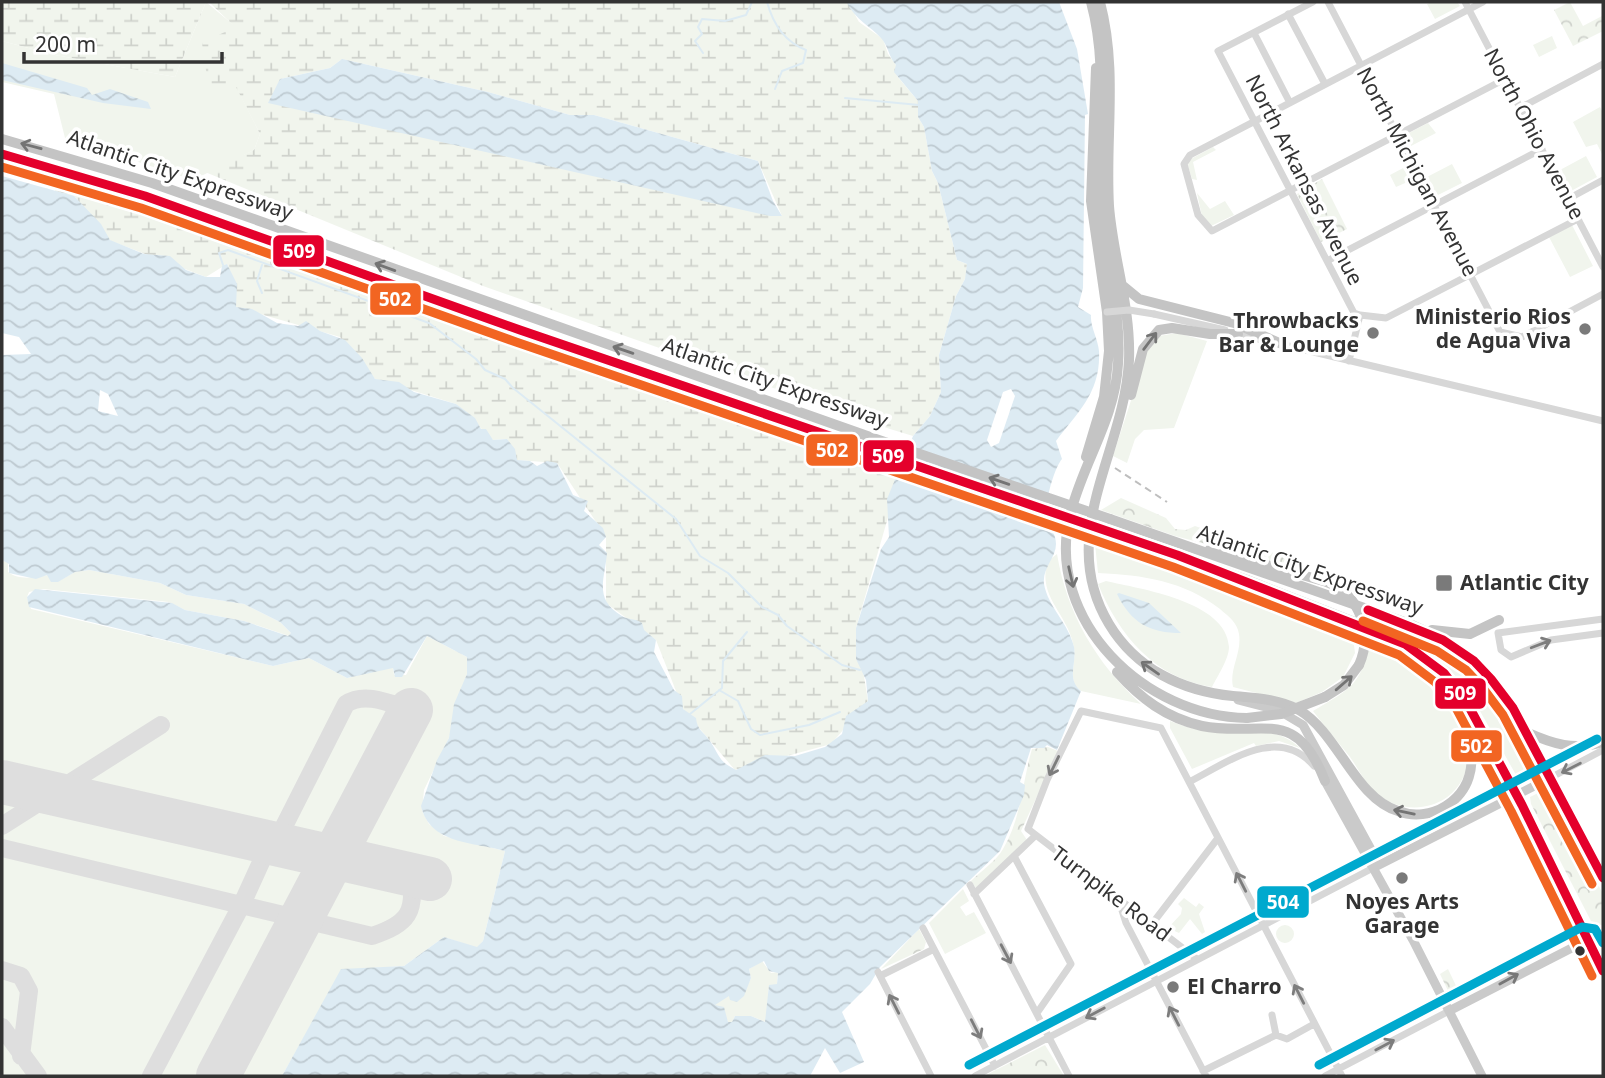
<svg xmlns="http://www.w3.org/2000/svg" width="1605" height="1078" viewBox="0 0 1605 1078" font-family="'Noto Sans',sans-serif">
<defs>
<pattern id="forest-crowns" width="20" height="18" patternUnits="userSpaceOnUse" patternTransform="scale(1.75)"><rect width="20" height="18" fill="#f1f5ed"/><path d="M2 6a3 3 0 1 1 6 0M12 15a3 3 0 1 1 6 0" fill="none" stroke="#cfd2cc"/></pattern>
<pattern id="wetland-marsh" width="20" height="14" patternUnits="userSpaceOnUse" patternTransform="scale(1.75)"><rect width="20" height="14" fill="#f1f5ed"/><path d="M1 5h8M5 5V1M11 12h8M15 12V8" fill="none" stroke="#cfd2cc"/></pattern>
<pattern id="water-waves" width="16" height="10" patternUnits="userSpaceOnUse" patternTransform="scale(1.75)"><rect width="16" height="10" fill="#ddebf3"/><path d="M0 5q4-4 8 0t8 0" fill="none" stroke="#becad1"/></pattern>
</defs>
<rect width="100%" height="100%" fill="#fff"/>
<path fill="#f1f5ed" d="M206,2L236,27V86L260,134L254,150L193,180L65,138L54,94L2,82V41L55,55L175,77Z
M1432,2H1457L1460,6L1435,19L1427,4Z
M1552,36L1557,48L1539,57L1533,45Z
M1600,107L1603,113V156L1597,144L1586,147L1573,122Z
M1428,123L1436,133L1411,146L1405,135Z
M1213,147L1216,150L1193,162L1197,180L1192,179L1188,166L1189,160Z
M1586,156L1597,177L1571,191L1560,170Z
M1452,164L1462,183L1436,196L1427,177Z
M1405,167L1412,180L1396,187L1390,175Z
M1197,193L1210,209L1225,201L1234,215L1211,226L1203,221Z
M1572,225L1593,266L1570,277L1549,237Z
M1177,333L1207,341L1174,428L1144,430L1135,439L1127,463L1113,456L1149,345L1159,336Z
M1094,534L1259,591L1352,629L1355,653L1343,677L1322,692L1296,703L1233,687C1229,669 1242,653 1239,634C1237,622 1229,617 1220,609C1184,581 1143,575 1098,573Z
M1057,554C1067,614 1096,663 1141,704L1081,691L1075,686C1070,673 1076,660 1074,648C1069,614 1036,597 1048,561Z
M2,560L8,563V572C20,581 35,577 48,575L57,582L75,572L89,570L160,583L186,595L244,604L280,622L291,633L289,636L244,621L185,610L169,602L43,589L29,592L27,597L31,609L273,666L309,658L347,678L393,667L394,675H406L427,636L467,657V674L449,738L424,790L422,811L429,824L444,836L505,851L483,941L477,948L444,937L404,966L342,970L282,1076H2Z
M1106,581C1140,589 1227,601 1229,647C1229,659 1217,677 1212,687C1154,678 1119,635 1098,584Z
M1371,640C1381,645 1391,649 1400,654C1431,673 1476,732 1466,770C1454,810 1404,819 1375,792C1365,783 1358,768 1350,757C1338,742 1325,727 1313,711C1352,688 1360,686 1371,640Z
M1437,644C1494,681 1509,713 1538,773L1520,782L1467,688L1429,649Z
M1170,721C1179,724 1188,728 1197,729C1233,735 1272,721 1300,748L1279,741L1256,746L1254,743L1192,769L1170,728Z
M963,889L969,901L960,907L966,916L974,912L986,933L945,954L929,923Z
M1184,898L1196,907L1199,903L1204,907L1199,914L1205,932L1202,934L1190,919L1179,933L1168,928L1181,914L1182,908L1178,904Z
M1276 934a9 9 0 1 1 18 0a9 9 0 1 1-18 0Z
M762,961L771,973L778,972L777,985H769L766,1022L751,1016H735L732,1022H728L723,1010L714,1005L730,993L743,995L751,978L749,969Z"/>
<path fill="url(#forest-crowns)" d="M1570,2L1583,26L1602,16L1603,31L1573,46L1554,10Z
M1322,179L1347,229L1321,242L1297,194Z
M1121,498L1166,518L1175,529L1186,530L1195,526L1291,559L1284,564L1175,536L1101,510Z
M1048,747L1058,751L1021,831L1027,840L976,888L971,881C981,871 996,861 1003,849C1022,817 1022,782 1032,749Z
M1544,790L1551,794L1603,894V924L1600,926L1592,923L1531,804L1530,797Z
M919,929L926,942L924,949L881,969Z
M1448,969L1460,994L1455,997L1450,995L1440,974Z
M1045,1045L1064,1076H984L1041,1047Z"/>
<path fill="url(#wetland-marsh)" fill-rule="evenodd" d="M2,2H206L175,77L55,55L2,41Z
M209,2H848L859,22L883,39L888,54L896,65L897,76L918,101V117L924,127L932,171L938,183L957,260L967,264L966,277L956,296L939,355L941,392L930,416L913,436L890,429L483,286L205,172L254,150L260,134L236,87L208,84L202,43L235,27ZM342,59L488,92L570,115H594L758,161L782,216L280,79L330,68Z
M56,188L108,202L900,476L856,628L868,701L831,744L735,770L683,709L656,640L606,603V537L557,463L517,460L507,439L493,440L456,404L375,379L340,337L236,307L227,264L206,277L111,241L75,197L55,191Z"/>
<path fill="url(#water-waves)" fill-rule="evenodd" d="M1059,2L1077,49L1088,114L1085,115L1083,288L1078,307L1091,315C1090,326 1098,339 1099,351C1101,392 1079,411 1056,441L1062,459C1054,468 1043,507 1047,519C1050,528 1056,534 1056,544C1056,558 1042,568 1044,584C1048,607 1069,624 1074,647C1077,664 1066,679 1081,691L1057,750L1047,745L1044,748H1031L1020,782L1025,785L1024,795L1000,851L880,967L870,984L842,1012L864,1062L840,1073L825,1048L810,1076H282L341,969L404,966L444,937L477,947L483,941L505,851C475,842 430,845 421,806L437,760L449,738L454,704L467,674V657L427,636L402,677H395L393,668L347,678L309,658L273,666L29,607L27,597L35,589L172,603L185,610L244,621L288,636L291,633L280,622L244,604L186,595L160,583L89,570L75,572L58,582H51L47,575L36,579L9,573V564L2,560V355L31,354L19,337L2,333V176L74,196L101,224L110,240L144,254L170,256L186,270L206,277H220L222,266L227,264L237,284L236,307L252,309L277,323L298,326L306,321L320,331L345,340L362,358L375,379L399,382L414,392L456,404L475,418L481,429H486L493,440L507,439L515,449L517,460L530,461L537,466L547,461L557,463L573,495L588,501L584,511L603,528L606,537L599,545L607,553C605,579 593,599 622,616C628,620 635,618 642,623L644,630L656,640L654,652L674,690L682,696L683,709L696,718C697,730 704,732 710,741C720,756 718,761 736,770L765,755L795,756L825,747L842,734L846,716L868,701L866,680L856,659V628L881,549L889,537L887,499L913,436L930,416L941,392L939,355L956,296L965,279L967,264L957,260L938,183L932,171L924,127L918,117V101L894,72L896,65C889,58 888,45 881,38C870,26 856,20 847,3ZM100,390L108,394L118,416L98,411ZM764,961L769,971L778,973L777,984L769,985L765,1022L751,1016H735L732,1022H728L724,1007L715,1005L729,996L730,1000L737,1002L744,996L751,978L749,969Z
M342,59L488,92L570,115H594L758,161L773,201L782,216H770L268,103L280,79L330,68Z
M2,63L87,88L92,95L110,89L148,102L151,109L103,103L2,80Z
M1119,593L1149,603L1181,633C1150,633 1131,623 1117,594Z"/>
<path fill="#fff" d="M1011,389L1015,396L999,443L991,447L987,440L1003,392Z"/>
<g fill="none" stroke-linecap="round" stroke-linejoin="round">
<path stroke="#ddebf3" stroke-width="2" d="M767,2C773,24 785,42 806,50L803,63L782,71L775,89
M703,53L695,41L702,34L698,27L702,19L725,21L746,15L752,2
M845,98L919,105
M223,265L219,253L228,250L429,323L476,359L485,370L505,379L513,388L676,519L700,556L728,573L762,607L778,615L787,626L842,665L860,670
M262,293L257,281L262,265
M719,690L738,701L751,729L760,735L809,725L840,712
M690,714L722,688L723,661L747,632"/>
<path stroke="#dedede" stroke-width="18" d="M2,826L161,725
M2,848L372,936C408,924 417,912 410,874
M2,970L21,976L29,991L21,1056
M2,1027L38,1076
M151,1076L242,904L267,849L275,844L346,704C365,691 391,704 411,710"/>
<path stroke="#dedede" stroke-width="44" d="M2,782L430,879
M218,1076L411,710"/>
<path stroke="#d7d7d7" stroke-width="7" d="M1313,2L1218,51L1354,313L1360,315L1349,361
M1328,2L1500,332L1522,337L1603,294
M1465,2L1603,267
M1483,2L1190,155L1184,164L1198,215L1212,231L1505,79
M1288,14L1325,84
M1254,33L1290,103
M1520,108L1603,64
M1568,199L1603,180
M1327,261L1542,149
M1154,314L1225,330
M1360,315L1386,318L1578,219
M1236,333L1262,340
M1280,344L1603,421
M1603,619L1498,633L1501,650L1511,657L1551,640L1603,633
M1550,778L1603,750
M1189,782C1228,762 1278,724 1314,766
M1014,856L1071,964L1037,1013
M970,885L1069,1076
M974,894L1035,836
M1118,898L1126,923L1206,1076
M1152,924L1218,838
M923,928L995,1066
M1197,959L1028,829L1047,780L1081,711L1161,728L1342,1076
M878,972L931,1076
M880,976L934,949
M1272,1015L1276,1035
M1276,1035L1287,1039L1314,1024
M1203,1071L1276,1035
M975,1076L1373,868
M1325,1076L1449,1011"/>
<path stroke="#cacaca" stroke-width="9" d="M1238,700L1278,710L1303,725L1374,855L1373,868
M1325,781L1413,940L1482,1076
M1517,795L1603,971
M1373,868L1550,778L1603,878
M1449,1011L1603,932"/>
<path stroke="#c4c4c4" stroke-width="10" d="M1091,2C1110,72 1095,141 1101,212C1105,263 1122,313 1118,364C1115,420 1083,462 1070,515C1044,621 1146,717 1247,718
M1100,2C1118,71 1105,137 1109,206C1113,258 1131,307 1129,360C1125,451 1055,535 1109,624C1136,669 1182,691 1233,696C1255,698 1279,699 1299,710C1338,733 1355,798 1398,811C1413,817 1432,815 1446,806C1494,775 1465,708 1435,676C1425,665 1415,655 1405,644
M2,139L152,183L873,438
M2,154L145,196L520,330L869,448
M1122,285L1139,299L1234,323L1284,345
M1131,395L1143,349L1159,330L1172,328L1210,334H1238
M1086,457L1104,397L1109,351L1107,312L1091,201L1096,68
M1110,519L1410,624C1488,657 1512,707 1550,778
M1106,530L1247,580L1362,625L1410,647
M1210,549L1327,582
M1432,630L1470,634L1499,620
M1426,658C1470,693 1490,746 1517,795
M1117,672C1140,698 1166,718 1202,726C1262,738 1295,704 1325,781
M1325,697L1344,685L1359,665
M1526,732C1553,744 1574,751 1603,742"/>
<path stroke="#bebebe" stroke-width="2" stroke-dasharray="7 5" stroke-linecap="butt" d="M1115,468L1167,502"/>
<path stroke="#d7d7d7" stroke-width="7" d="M1107,312L1129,310L1154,314"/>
<path stroke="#c4c4c4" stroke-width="10" d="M873,438L1110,519
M869,448L1106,530
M1327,582C1360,595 1373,633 1359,665
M1247,718L1281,714L1325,697"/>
<g stroke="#fff" stroke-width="14">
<path id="bus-1" d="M2,154L145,196L520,330L1177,555L1405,644L1444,673L1466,701L1522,805L1603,971
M1368,610L1443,640L1474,661L1491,679L1513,708L1603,878"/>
</g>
<g stroke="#fff" stroke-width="14">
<path id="bus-2" d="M2,167L141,208L516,342L1173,567L1399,655L1435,682L1456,708L1511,811L1592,976
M1363,621L1437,651L1466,670L1482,687L1503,715L1592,884"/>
</g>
<g stroke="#fff" stroke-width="14">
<path id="bus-3" d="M969,1065L1597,739
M1319,1065L1582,927L1595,929L1603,943"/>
</g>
<use href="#bus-1" stroke="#e4002b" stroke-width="9"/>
<use href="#bus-2" stroke="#f26522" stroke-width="9"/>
<use href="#bus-3" stroke="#00a9ce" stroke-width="9"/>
</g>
<defs><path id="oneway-shaft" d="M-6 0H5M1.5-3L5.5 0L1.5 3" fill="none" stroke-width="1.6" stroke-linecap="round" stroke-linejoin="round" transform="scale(1.75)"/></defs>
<g stroke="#747474">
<use href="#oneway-shaft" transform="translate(31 146) rotate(-165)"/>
<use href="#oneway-shaft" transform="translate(385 267) rotate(-160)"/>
<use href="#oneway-shaft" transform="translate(1150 341) rotate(-53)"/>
<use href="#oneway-shaft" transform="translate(623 350) rotate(-161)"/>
<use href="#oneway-shaft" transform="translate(999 481) rotate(-161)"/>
<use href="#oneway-shaft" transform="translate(1071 577) rotate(77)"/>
<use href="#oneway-shaft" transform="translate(1150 668) rotate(-145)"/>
<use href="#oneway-shaft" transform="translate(1344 683) rotate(-41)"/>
<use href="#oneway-shaft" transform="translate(1404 812) rotate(-168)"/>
</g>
<g stroke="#7d7d7d">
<use href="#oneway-shaft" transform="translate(1541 644) rotate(-21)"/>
<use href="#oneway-shaft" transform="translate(1054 766) rotate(116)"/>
<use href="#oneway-shaft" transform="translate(1571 768) rotate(153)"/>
<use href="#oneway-shaft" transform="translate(1241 882) rotate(-117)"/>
<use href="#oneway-shaft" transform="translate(1006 954) rotate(62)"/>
<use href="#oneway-shaft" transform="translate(1299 994) rotate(-117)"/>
<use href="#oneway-shaft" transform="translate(894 1004) rotate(-117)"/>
<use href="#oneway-shaft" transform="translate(1095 1013) rotate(152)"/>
<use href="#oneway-shaft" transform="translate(1174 1016) rotate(-117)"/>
<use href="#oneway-shaft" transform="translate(976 1029) rotate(63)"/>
<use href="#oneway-shaft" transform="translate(1385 1045) rotate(-28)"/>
</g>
<use stroke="#777" href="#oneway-shaft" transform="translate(1509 979) rotate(-29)"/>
<g fill="#7a7a7a" stroke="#fff" stroke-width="2.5">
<circle cx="1585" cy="329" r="7"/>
<circle cx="1373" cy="333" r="7"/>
<rect x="1435" y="574" width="18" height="18" rx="3.5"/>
<circle cx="1402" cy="878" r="7"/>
<circle cx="1173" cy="987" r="7"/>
</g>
<circle fill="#333" stroke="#fff" stroke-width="2.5" cx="1580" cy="951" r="6"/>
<g text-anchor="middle" stroke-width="7" stroke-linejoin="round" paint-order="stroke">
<g font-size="21" fill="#333" stroke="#fff">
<text transform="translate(1534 134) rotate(62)" y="7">North Ohio Avenue</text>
<text transform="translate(1417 172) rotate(62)" y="7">North Michigan Avenue</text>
<text transform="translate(180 175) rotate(19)" y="7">Atlantic City Expressway</text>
<text transform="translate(1304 180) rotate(63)" y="7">North Arkansas Avenue</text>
<text transform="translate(775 383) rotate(19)" y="7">Atlantic City Expressway</text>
<text transform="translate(1310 570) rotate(19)" y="7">Atlantic City Expressway</text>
<text transform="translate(1111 894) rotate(37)" y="7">Turnpike Road</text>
</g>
<g font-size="21" font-weight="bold" fill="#333" stroke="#fff" text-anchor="end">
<text x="1571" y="324">Ministerio Rios<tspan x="1571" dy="24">de Agua Viva</tspan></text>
<text x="1359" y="328">Throwbacks<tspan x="1359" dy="24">Bar &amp; Lounge</tspan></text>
<text x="1460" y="590" text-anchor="start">Atlantic City</text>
<text x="1402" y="909" text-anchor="middle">Noyes Arts<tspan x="1402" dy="24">Garage</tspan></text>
<text x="1187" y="994" text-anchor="start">El Charro</text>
</g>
</g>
<g stroke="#fff" stroke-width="2.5">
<rect x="272" y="234" width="53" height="34" rx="7" fill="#e4002b"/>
<rect x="369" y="282" width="53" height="34" rx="7" fill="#f26522"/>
<rect x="805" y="433" width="54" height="34" rx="7" fill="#f26522"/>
<rect x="862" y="439" width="53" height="34" rx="7" fill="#e4002b"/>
<rect x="1434" y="677" width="53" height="33" rx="7" fill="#e4002b"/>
<rect x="1450" y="729" width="53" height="34" rx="7" fill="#f26522"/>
<rect x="1256" y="885" width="54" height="34" rx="7" fill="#00a9ce"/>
</g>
<g font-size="19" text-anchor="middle" font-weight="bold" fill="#fff">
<text x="299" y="258">509</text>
<text x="395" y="306">502</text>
<text x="832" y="457">502</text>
<text x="888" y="463">509</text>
<text x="1460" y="700">509</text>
<text x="1476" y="753">502</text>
<text x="1283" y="909">504</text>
</g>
<rect width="1605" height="1078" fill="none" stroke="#333333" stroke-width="7"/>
<path d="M24 52v10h198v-10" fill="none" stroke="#333333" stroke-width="3.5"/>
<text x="35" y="52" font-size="21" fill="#333333" stroke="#ffffff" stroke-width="5" paint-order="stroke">200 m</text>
</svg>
